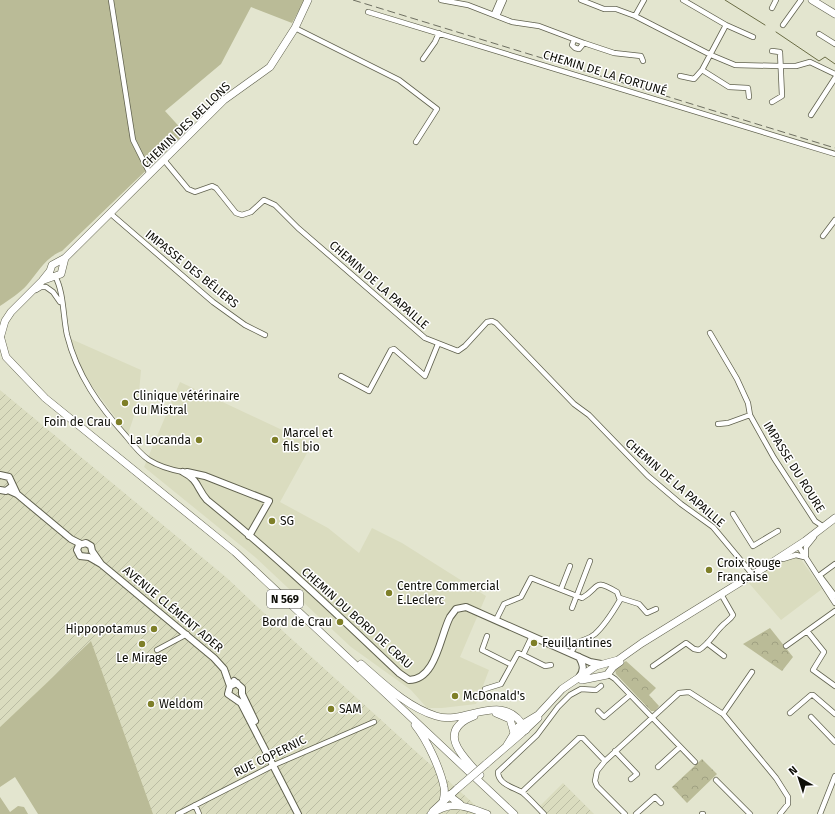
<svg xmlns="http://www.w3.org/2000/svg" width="835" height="814" viewBox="0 0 835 814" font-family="'Fira Sans',sans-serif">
<defs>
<pattern id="industrial-furrows" width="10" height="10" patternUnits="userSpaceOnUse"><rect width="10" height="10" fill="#dadcbf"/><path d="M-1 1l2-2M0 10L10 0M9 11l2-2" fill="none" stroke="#babca3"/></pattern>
<pattern id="park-crowns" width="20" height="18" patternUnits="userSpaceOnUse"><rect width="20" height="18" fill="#babb97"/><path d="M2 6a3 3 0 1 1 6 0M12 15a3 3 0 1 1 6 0" fill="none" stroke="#9fa081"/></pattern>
</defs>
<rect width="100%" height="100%" fill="#e3e5cf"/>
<path fill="#dadcbf" d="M71,339L141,370L138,404L128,434L91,385L77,360Z
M180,382L312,444L280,502L328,528L359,553L372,528L402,543L486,596L460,657L489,670L476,704L442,708H427L411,690L351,647L255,557L144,467Z
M796,556L800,558L822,589L781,620L748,582L768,569Z"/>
<path fill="url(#industrial-furrows)" d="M0,390L227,578L285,633L485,814H152L91,641L0,727Z
M563,783L594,814H547L540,806Z"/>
<path fill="#babb97" d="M0,0H305L292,23L251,7L221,64L165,111L185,133L62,251C46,257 38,272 27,285C20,293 9,300 0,306Z
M91,641L153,814H38L15,777L0,787V727Z
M0,797L10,812L18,806L24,807L28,814H0Z"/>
<path fill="url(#park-crowns)" d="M770,628L793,657L782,671L743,644Z
M626,661L656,688L649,695L659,706L655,711H651L616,674L615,669Z
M702,759L717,774L687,803L672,787Z"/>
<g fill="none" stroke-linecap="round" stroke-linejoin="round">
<path stroke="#6a6c44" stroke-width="1" d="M725,0L765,25
M776,32L819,61L825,57L835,64"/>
<g stroke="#61624f" stroke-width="6">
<path id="minor" d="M111,0L133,140L150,174
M441,0L468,5L512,22L539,26L584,43L579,49L575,48L572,45L574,40
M581,0L604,9H616L635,16L711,55L735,65L780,66H796L810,62L835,74
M683,0L726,25L753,37
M772,8L776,0
M368,12L835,154
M494,14L500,0
M497,16L504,0
M635,16L644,0
M783,25L801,0
M295,28L399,80L437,109L416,142
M819,34L835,44
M584,43L614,53L641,56L643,61
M423,59L435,42L439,33
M702,70L729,87L748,88L749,97
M680,76L694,79L702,70L726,25
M772,102L782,96L780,52L772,51
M811,115L835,78
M164,160L188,189L195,192L212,186L216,188L236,213L242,215L251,212L264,200L275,205L298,228L425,338L458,351L465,346L487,322L492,321L496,323L574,404L589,415L648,476L681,504L713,527L753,575
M111,214L213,302L245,325L265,335
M823,236L835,220
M55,276C64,292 63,317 67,335C77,375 99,406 126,436C133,445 140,454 149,460C160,467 172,470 183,472
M36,290L41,287H46L53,292L60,302
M710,333L737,379L748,403L750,415L774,458L815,521L824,527
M341,376L369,391L391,350L394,349L425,376L438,344
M718,424L728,423L750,415
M733,514L753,546L778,531
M799,547L835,603
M806,556V547L814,537
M783,559L796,555L804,557
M820,575L835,564
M820,576L835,596
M561,589L570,566
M620,598L639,604L647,613L656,609
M572,608L590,561
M496,620L504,604L521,597L531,578L582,598C601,587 592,578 617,592L620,600C613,612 605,625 595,634C583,644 580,635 571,653
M807,631L824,652L813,670L835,686
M487,636L482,650L510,664
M707,643L724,656
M786,646L835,611
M157,650L187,634
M523,655L545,666L551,665
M653,666L686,643L694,649L699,650C709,644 715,632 724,624C727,621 731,619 733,615L721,594
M609,675L615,679L695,762
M485,689L501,684L518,653L523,655L532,636
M598,711L604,717L630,695
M790,713L811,695H813L835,714
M723,714L752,672
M811,717L835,742
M615,751L637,774L631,779
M658,767L680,747
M716,780L750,814
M522,792L579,738H583L605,761
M195,805L199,814
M178,814L274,765L374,722
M544,814C537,807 530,799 523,793C516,788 498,785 498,772L537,735L558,707L570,695L581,689L596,690L601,686
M625,814L597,786L595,781L597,771L605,761L679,693L689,692L723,714L776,778L788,797V804L780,814
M636,814L655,797L661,803
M702,814H703
M820,814L835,776"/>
</g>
<g stroke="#61624f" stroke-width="8">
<path id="tertiary" d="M183,472C199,480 197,489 207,500C274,554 337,614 399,673L409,680C436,680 440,636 450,617L456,609L466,607L590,662L601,664
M187,472L205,476L269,501L249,536
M0,475L9,477L17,494
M0,490L6,491L11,487
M8,490L17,494L71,539L81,544
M101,564L92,551L91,546L86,543L79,545L77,550L80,556L89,557L101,564L214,658L224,669L230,686
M579,677C585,670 583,664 579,657
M234,681L242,688V694L255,721
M237,683L230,686L228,694L241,703L298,814"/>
</g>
<g stroke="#61624f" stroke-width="8">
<path id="secondary" d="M812,0L835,14
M44,280L61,274L65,258
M1,335L5,321L11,312L42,281L50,271L52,265L65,258L224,100L270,67L295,28L308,0
M582,680L607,675L613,667L620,662
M507,745L518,727L538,715L562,689L596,666L618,660L642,643L765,567L805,541L835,518
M486,764L522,733L538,718
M433,811L458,788"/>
</g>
<g stroke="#61624f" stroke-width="8">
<path id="primary" d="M0,330V343
M1,339L6,357L45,398L235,552L514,814
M361,664C384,684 407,707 436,716C467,726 503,688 526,730
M496,713L510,719L514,733
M474,716C435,731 463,757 480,775
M415,725C427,740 440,768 444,787C445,791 444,797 443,802
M451,794L452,798L460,804
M431,814C453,800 464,806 487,814"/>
</g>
<use href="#minor" stroke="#fff" stroke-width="4.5"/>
<use href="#tertiary" stroke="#fff" stroke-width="6"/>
<use href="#secondary" stroke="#fff" stroke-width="7"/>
<use href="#primary" stroke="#fff" stroke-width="7"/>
<path stroke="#6e6f61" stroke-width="1" stroke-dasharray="8 4" stroke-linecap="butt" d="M353,0L835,148"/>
<g stroke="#61624f" stroke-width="8" stroke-linecap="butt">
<path id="secondary-bridge" d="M458,788L486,764"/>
</g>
<use href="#secondary-bridge" stroke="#fff" stroke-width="7"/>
</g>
<g fill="#7e7f28" stroke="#fff" stroke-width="1.5">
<circle cx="125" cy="403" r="4"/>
<circle cx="119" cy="422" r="4"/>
<circle cx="199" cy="440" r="4"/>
<circle cx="275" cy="440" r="4"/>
<circle cx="272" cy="521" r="4"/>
<circle cx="709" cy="570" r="4"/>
<circle cx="389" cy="593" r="4"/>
<circle cx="340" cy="622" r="4"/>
<circle cx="154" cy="629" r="4"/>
<circle cx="534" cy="643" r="4"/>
<circle cx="142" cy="644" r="4"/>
<circle cx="455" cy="696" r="4"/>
<circle cx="151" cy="704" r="4"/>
<circle cx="331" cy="709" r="4"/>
</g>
<g text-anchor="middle" stroke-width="3" stroke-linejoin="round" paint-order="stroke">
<rect fill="#fff" stroke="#565651" stroke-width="1" x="267" y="590" width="36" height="18" rx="3"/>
<g font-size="11" font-weight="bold" fill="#0e0e07">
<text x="285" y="603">N 569</text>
</g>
<g font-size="12" fill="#0e0e07" stroke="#fff">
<text transform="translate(605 73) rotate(17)" y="4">CHEMIN DE LA FORTUNÉ</text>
<text transform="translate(186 125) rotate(-44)" y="4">CHEMIN DES BELLONS</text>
<text transform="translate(192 269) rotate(39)" y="4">IMPASSE DES BÉLIERS</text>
<text transform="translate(379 285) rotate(41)" y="4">CHEMIN DE LA PAPAILLE</text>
<text transform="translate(794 467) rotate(58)" y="4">IMPASSE DU ROURE</text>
<text transform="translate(675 483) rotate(41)" y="4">CHEMIN DE LA PAPAILLE</text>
<text transform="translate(173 609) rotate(40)" y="4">AVENUE CLÉMENT ADER</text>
<text transform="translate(357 618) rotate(42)" y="4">CHEMIN DU BORD DE CRAU</text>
<text transform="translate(270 756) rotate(-26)" y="4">RUE COPERNIC</text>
</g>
<g font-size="12" fill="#0e0e07" stroke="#fff" text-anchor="start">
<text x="133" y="400">Clinique vétérinaire<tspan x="133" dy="14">du Mistral</tspan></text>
<text x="111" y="426" text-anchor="end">Foin de Crau</text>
<text x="283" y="437">Marcel et<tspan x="283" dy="14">fils bio</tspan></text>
<text x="191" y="444" text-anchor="end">La Locanda</text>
<text x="280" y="525">SG</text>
<text x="717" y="567">Croix Rouge<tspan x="717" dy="14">Française</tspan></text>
<text x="397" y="590">Centre Commercial<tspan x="397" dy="14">E.Leclerc</tspan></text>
<text x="332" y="626" text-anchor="end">Bord de Crau</text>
<text x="146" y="633" text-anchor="end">Hippopotamus</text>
<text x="542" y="647">Feuillantines</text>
<text x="142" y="662" text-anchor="middle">Le Mirage</text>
<text x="463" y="700">McDonald's</text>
<text x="159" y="708">Weldom</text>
<text x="339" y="713">SAM</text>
</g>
</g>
<g transform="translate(799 778) rotate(321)" stroke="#ffffff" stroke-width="3" paint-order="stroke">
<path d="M0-3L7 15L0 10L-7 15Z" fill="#0e0e07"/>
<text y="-6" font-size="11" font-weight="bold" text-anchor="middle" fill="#0e0e07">N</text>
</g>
</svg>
